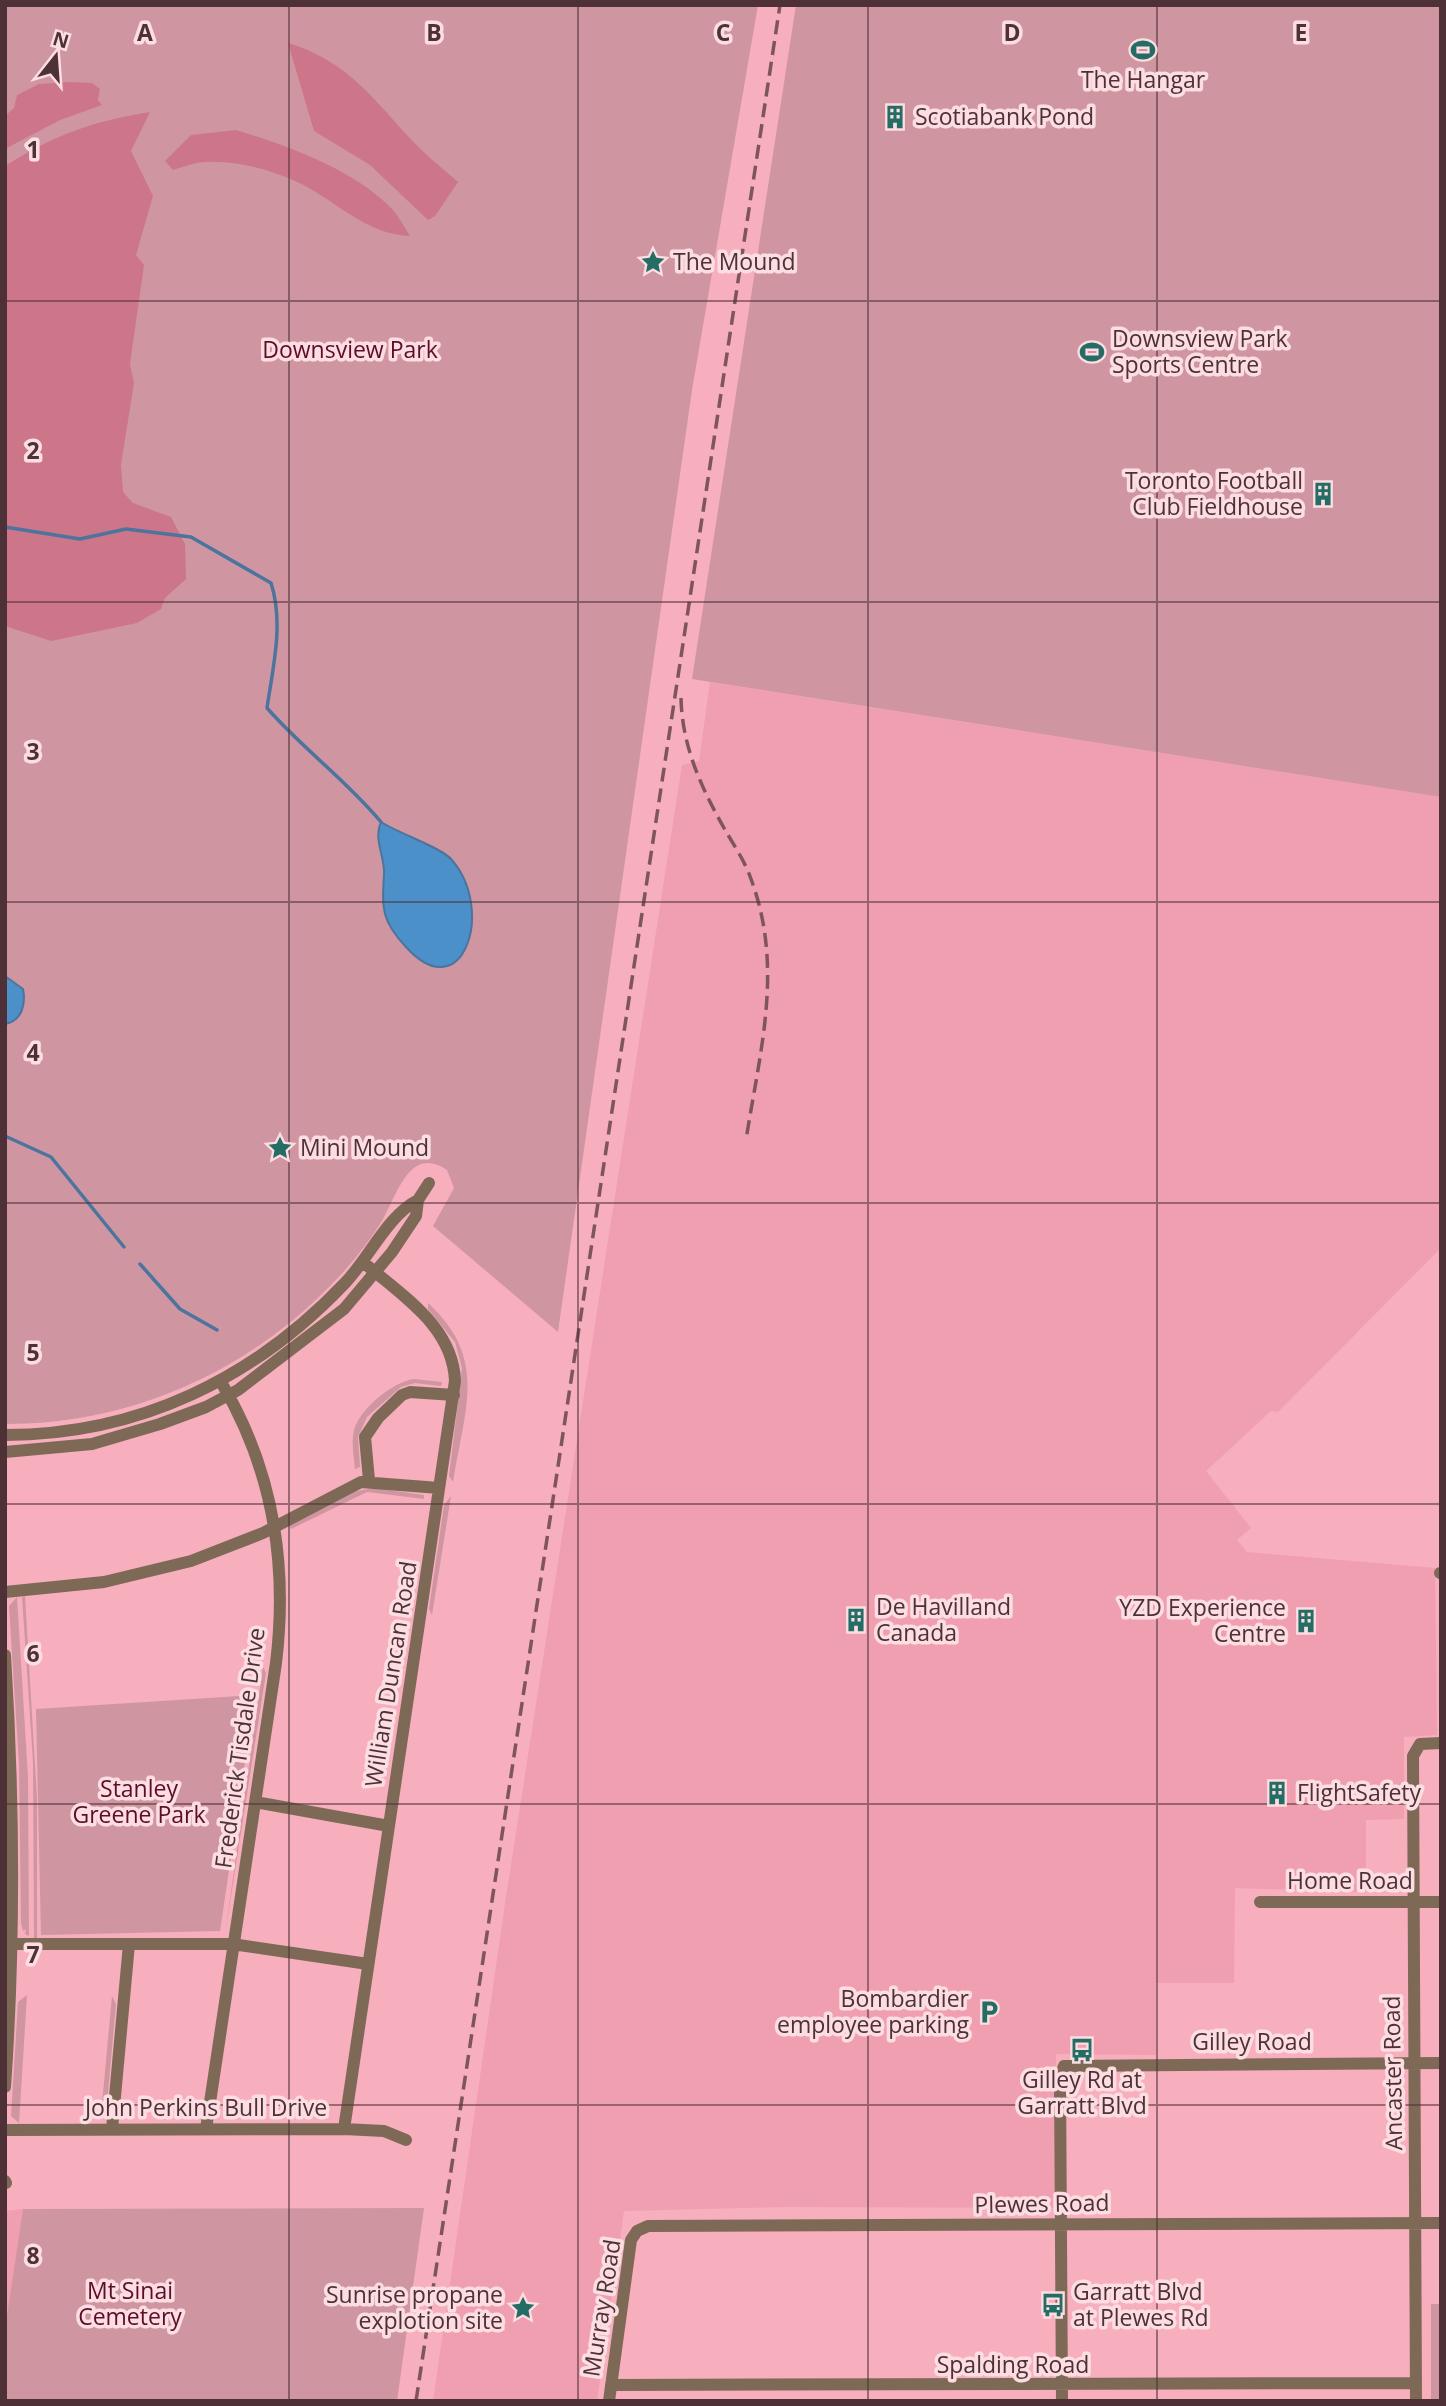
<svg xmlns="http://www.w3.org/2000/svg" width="1446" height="2406" viewBox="0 0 1446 2406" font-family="'Open Sans',sans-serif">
<rect width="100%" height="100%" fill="#f7aebd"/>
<path fill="#f09fb0" d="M710,682L1441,797V1248L1278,1412L1271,1411L1206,1471L1251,1528L1237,1540L1247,1552L1435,1568L1437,1735L1404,1737V1819L1366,1820V1892L1235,1888L1234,1983H1156V2055L1056,2054L1055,2208L787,2207L624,2211L597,2401H433L506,1897L682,765L699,761Z
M23,2209L5,2328V2211Z"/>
<path fill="#cf96a1" d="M5,5H758L692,390L558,1332L433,1226L454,1188L447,1170C438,1164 427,1160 417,1166C400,1176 391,1207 380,1224C366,1246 349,1267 330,1286C245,1373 128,1425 5,1424Z
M796,5H1441V797L692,679Z
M428,1303C489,1359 464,1410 453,1482L449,1476L462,1368L455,1342L428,1309Z
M414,1379L442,1382L441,1386L415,1383L401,1387L367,1417L358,1437L360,1467L355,1469C354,1456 351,1443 354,1430C360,1409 392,1382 414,1379Z
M374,1488L424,1495V1499L367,1492L291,1529L289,1525L357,1491Z
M451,1496L432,1615L429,1609L444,1505Z
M25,1596L37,1799V1938H34L33,1762L22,1597Z
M17,1597L28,1777L29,1936L25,1934L26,1929L23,1931L21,1923L19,1764L9,1606Z
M263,1667L266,1673L225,1934Z
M255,1695L220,1931L41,1935L36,1709Z
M27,1995L19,2123L11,2116L18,2002Z
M112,1996L116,2004L106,2115H101Z
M424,2208L397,2401H5V2328L23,2209Z
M1431,2304H1441V2401H1431Z"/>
<path fill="#cd768a" d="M288,43C344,60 369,93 406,134C422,152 441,167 458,182L435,216L428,220L370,165L314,131Z
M70,82L92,83L100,89L98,100L102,105L60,120L5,149V116L14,108L17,95L39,84Z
M150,112L131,151L153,196L136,255L144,265L130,364L134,383L121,465L123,492L133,503L171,517L185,544L186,579L165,598L161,609L137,623L51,641L5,626V166C54,135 93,121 150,112Z
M236,130C286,145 351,169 388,205C397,213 404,226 410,236C373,235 345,210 314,191C284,173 240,160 205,162C195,162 183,167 173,170L165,161L191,135Z"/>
<path fill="#4b90c9" stroke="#4c749d" stroke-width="2" d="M381,822C398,833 442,848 451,859C496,909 463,1010 406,947C381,920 382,909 384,874C385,856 373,839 381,822Z
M5,976L23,989C26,1004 22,1021 5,1024Z"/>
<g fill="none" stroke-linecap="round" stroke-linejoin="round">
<path stroke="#4c749d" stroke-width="3.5" d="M5,527L80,539L126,529L191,537L271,583C284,623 273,667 267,708C303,749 345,779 381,822
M5,1136L51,1157L124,1247
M140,1264L180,1309L217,1330"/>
<path stroke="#7d6955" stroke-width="12" d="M5,1435C139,1435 255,1378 345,1283C369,1258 388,1215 418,1200
M5,1452L92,1444L160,1424L206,1407L238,1390L344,1309L392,1252L416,1216L418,1200L429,1183
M369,1480L365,1437L378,1418L402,1395L410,1392L454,1395
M1440,1573H1441
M5,1592L104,1582L191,1561L263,1533L361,1482L439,1488
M5,1655C14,1799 15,1943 5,2087
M255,1802L389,1826
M1260,1902H1441
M13,1944H232L368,1964
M112,2129L129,1944
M206,2129L276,1663C288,1564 273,1469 221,1382
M344,2129L455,1381C453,1326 401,1295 363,1262
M5,2130L344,2129L384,2131L406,2140
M5,2181L6,2183
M611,2385L1415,2383
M609,2401L631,2240L637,2231L648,2226L1441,2223
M1062,2401L1060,2077L1064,2066L1441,2063
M1416,2401L1413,1756L1420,1744L1441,1743"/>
<path stroke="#7e555d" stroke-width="3.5" stroke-dasharray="14 7" stroke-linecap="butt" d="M681,698C682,746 701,787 724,828C733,844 745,861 751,879C784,968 760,1050 746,1140
M416,2401L780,5"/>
</g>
<path fill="none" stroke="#4e3137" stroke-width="2" stroke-opacity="0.55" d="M289,5V2401M578,5V2401M868,5V2401M1157,5V2401M5,301H1441M5,602H1441M5,902H1441M5,1203H1441M5,1504H1441M5,1804H1441M5,2105H1441"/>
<defs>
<g id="stadium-bare" transform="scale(1.89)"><path d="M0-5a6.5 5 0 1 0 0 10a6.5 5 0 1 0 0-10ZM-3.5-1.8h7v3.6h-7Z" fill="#236d65" stroke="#fcdde2" stroke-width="2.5" paint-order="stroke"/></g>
<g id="building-bare" transform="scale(1.89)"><path d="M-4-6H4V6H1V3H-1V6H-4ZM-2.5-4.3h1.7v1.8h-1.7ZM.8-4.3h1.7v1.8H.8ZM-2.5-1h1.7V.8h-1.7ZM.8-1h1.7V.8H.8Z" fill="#236d65" stroke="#fcdde2" stroke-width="2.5" paint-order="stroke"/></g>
<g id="sight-bare" transform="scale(1.89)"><path d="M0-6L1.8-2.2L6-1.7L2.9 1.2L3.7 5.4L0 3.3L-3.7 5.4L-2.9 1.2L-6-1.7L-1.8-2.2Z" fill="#236d65" stroke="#fcdde2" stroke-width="2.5" paint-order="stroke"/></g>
<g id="parking-bare" transform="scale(1.89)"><path d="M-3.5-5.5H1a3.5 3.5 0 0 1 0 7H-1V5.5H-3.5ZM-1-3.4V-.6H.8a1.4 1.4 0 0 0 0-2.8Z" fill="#236d65" stroke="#fcdde2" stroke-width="2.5" paint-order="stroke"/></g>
<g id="bus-bare" transform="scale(1.89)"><path d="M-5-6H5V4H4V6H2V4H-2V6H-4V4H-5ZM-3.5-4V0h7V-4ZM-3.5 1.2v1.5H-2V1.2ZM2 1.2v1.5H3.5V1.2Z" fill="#236d65" stroke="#fcdde2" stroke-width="2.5" paint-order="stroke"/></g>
</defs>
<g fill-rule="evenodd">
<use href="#stadium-bare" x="1143" y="50"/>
<use href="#building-bare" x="895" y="117"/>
<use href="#sight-bare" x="653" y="262"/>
<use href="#stadium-bare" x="1092" y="352"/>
<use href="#building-bare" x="1323" y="494"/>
<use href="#sight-bare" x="280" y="1148"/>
<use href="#building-bare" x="856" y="1620"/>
<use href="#building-bare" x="1306" y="1621"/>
<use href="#building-bare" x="1277" y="1793"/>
<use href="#parking-bare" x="989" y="2012"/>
<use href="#bus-bare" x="1082" y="2050"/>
<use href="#bus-bare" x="1053" y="2305"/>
<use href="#sight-bare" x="523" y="2308"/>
</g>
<g text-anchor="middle" stroke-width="7" stroke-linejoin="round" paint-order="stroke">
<g font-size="23" fill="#4e3137" stroke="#fcdde2" text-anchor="start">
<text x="1143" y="88" text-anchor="middle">The Hangar</text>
<text x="915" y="125">Scotiabank Pond</text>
<text x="673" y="270">The Mound</text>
<text x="1112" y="347">Downsview Park<tspan x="1112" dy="26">Sports Centre</tspan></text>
<text x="1303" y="489" text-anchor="end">Toronto Football<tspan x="1303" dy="26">Club Fieldhouse</tspan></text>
<text x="300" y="1156">Mini Mound</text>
<text x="876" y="1615">De Havilland<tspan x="876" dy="26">Canada</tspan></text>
<text x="1286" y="1616" text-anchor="end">YZD Experience<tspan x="1286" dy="26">Centre</tspan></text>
<text x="1297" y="1801">FlightSafety</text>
<text x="969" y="2007" text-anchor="end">Bombardier<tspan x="969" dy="26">employee parking</tspan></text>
<text x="1082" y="2088" text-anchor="middle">Gilley Rd at<tspan x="1082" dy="26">Garratt Blvd</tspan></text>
<text x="1073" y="2300">Garratt Blvd<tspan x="1073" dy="26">at Plewes Rd</tspan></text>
<text x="503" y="2303" text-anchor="end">Sunrise propane<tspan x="503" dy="26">explotion site</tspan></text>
</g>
<g font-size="23" fill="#5d0d2a" stroke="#fcdde2">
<text x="350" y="358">Downsview Park</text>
<text x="139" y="1797">Stanley<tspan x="139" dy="26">Greene Park</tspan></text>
<text x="130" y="2299">Mt Sinai<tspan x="130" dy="26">Cemetery</tspan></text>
</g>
<g font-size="23" fill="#4e3137" stroke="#fcdde2">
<text transform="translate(391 1674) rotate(-81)" y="8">William Duncan Road</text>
<text transform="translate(240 1748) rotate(-82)" y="8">Frederick Tisdale Drive</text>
<text x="1350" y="1889">Home Road</text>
<text x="1252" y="2050">Gilley Road</text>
<text transform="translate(1393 2073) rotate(-91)" y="8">Ancaster Road</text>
<text x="206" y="2116">John Perkins Bull Drive</text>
<text transform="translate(1042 2204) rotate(-1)" y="8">Plewes Road</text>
<text transform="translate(602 2308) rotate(-81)" y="8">Murray Road</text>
<text x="1013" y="2373">Spalding Road</text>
</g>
</g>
<g font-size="23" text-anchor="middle" font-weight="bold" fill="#4e3137" stroke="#fcdde2" stroke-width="7" stroke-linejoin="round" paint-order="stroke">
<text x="145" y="41">A</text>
<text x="434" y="41">B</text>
<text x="723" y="41">C</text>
<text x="1012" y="41">D</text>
<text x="1301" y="41">E</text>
<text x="33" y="158">1</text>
<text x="33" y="459">2</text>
<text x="33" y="760">3</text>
<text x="33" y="1061">4</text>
<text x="33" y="1361">5</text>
<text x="33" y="1662">6</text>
<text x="33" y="1963">7</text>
<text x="33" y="2264">8</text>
</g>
<rect width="1446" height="2406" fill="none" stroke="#4e3137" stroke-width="14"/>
<g transform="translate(56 56) rotate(17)" stroke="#fcdde2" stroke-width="5" paint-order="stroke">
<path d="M0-5L12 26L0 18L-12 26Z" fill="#4e3137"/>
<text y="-10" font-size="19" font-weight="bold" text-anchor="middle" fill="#4e3137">N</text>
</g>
</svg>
